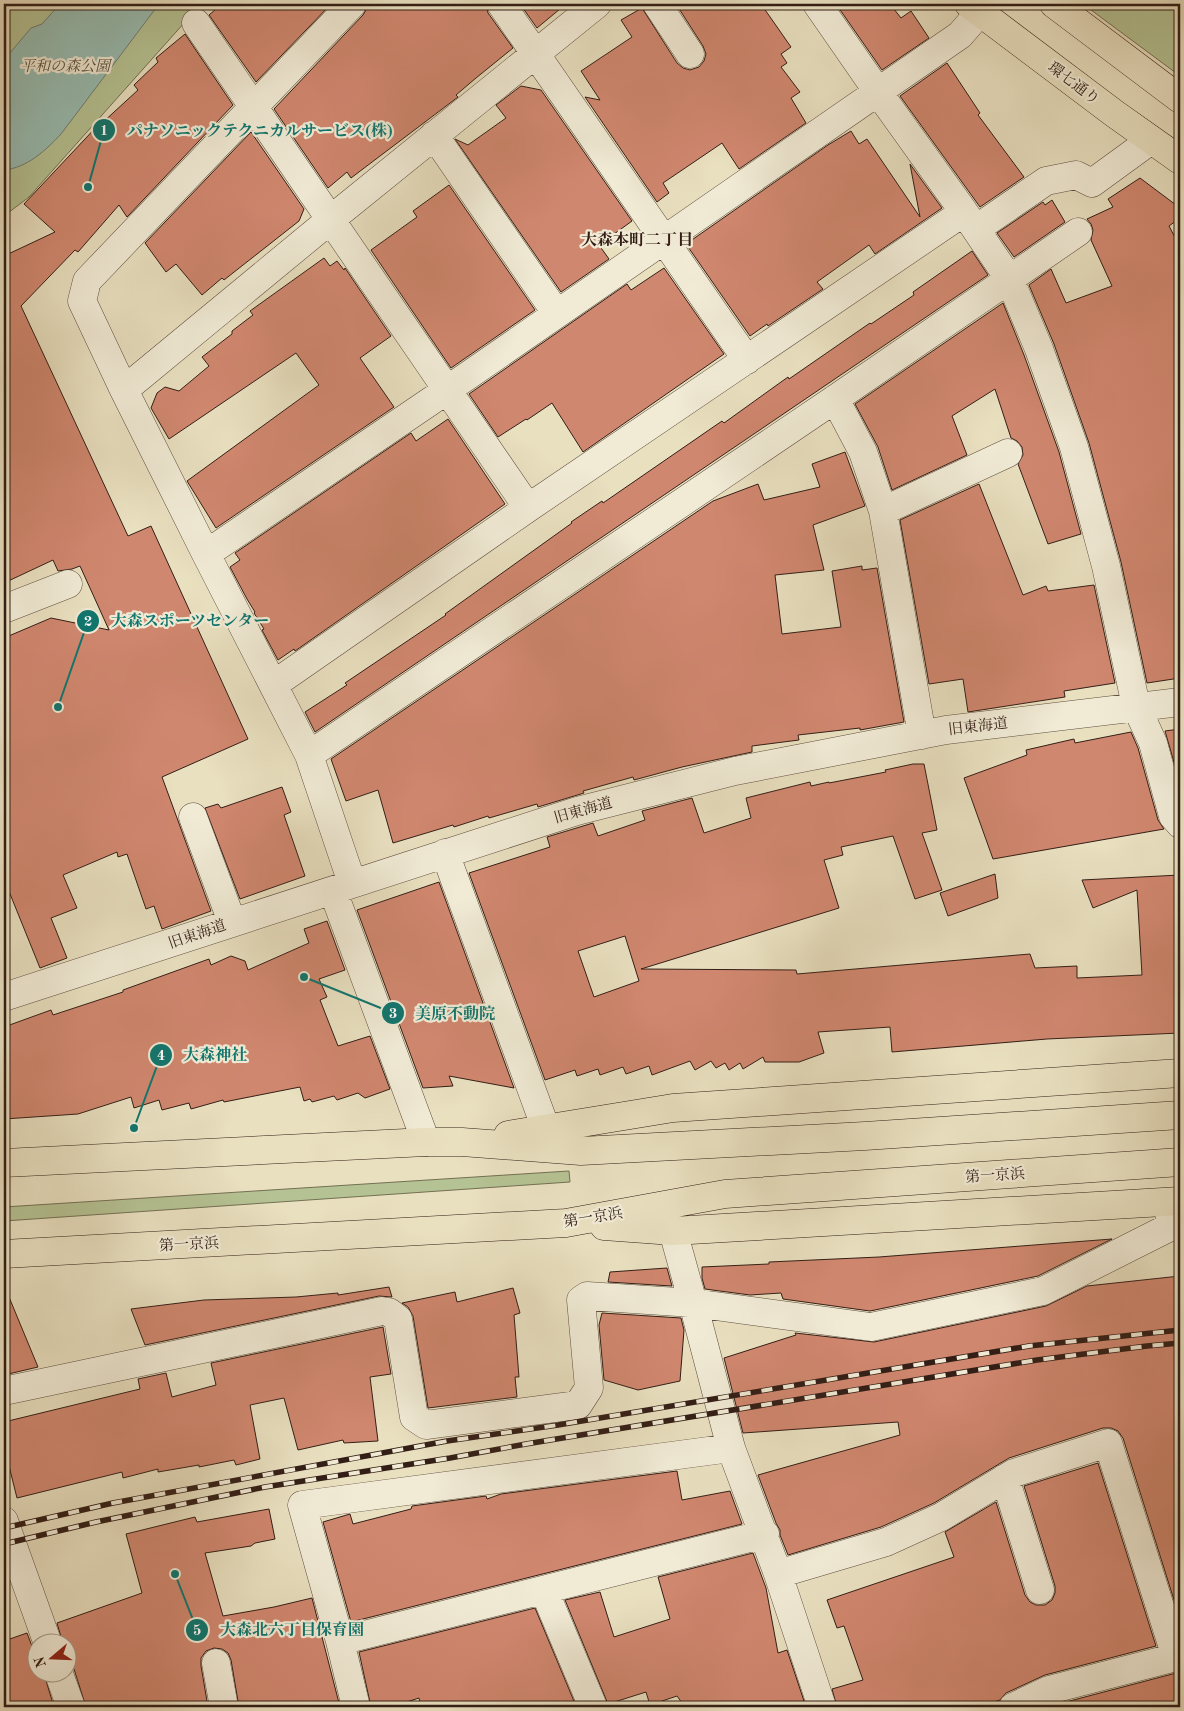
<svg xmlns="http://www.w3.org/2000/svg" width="1184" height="1711" viewBox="0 0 1184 1711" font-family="'Old Standard TT','Noto Serif JP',serif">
<rect width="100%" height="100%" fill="#e9e0c0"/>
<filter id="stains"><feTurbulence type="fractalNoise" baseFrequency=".004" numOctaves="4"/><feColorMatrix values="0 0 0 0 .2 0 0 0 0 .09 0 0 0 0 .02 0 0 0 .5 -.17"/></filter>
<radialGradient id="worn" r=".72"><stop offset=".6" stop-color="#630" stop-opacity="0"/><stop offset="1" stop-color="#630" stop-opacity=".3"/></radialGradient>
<path fill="#b5c293" stroke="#747054" d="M4,4H201L29,197L4,216Z
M1083,4H1180V76Z
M569,1171L570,1182L4,1221V1207Z"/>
<path fill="#97bdb2" stroke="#6f7d74" d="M58,4H159L61,134C46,150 27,168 4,170V60L31,28L42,24L58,6Z"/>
<path fill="#d0876f" stroke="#331e16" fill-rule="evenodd" d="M222,4H331L256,82L209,15Z
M367,4H486L488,13L513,48L476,78L456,95L458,97L351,178L347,172L328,188L274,109L363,15L367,8Z
M520,4H566L537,28Z
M676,4H761L791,47L781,54L787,63L781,67L800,92L791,98L806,123L739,169L722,143L663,183L669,193L657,202L585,97L600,100L581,71L632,37L621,20L642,8L677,63L683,68L690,70L699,67L704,61L706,54L703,46Z
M836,4H890L901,18L911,11L929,38L882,70Z
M185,34L233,105L127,217L119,205L78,252L75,250L21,306L128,536L151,526L248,739L162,777L211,911L162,929L154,906L146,909L127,854L118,857L117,852L63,875L77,908L51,918L67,958L40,968L4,879V638L51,618L109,630L80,566L72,569L58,571L53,560L4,583V256L55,232L24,204L100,123L101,124L138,90L134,85L158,62L156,58Z
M947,63L980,113L978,115L1024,177L980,207L900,96Z
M521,86L541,90L632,221L599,245L609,259L561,292L455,139L468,145L506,118L496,105Z
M851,131L859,144L867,139L920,217L910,164L942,208L875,254L869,245L817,282L823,289L768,326L767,324L750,336L686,244L828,145Z
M251,132L304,209L299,221L224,280L222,278L202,295L176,264L166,272L145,243Z
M1140,178L1180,208V218L1169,226L1180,247V678L1147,683L1121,562L1089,443L1054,344L1029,285L1051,269L1066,303L1112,286L1091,240L1093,230L1091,224L1087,219L1113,207L1108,199Z
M449,185L535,310L451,368L371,250L417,217L413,211Z
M1052,200L1065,222L1014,257L997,233L1043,202L1045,205Z
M972,251L988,275L315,732L305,712L347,685L345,683L446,615L445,614L572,523L571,522L602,501L603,503L722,421L724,423L788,377L789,379L870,323L871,324L914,295L913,292Z
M324,258L330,266L337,261L344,270L345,268L391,336L360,358L394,407L216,528L187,481L319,385L296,353L169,439L151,408L157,393L165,387L179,391L209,366L202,357L232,334V331L253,315L250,311Z
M664,268L724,354L583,452L552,403L527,420L526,419L498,437L469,394L627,284L631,290Z
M1003,303L1024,355L1059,452L1081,534L1048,544L1018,464L1023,455L1022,447L1017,441L1011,438L995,389L952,416L967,455L892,490L878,447L855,404Z
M448,419L505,504L295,651L294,649L278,660L262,630L264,629L254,613L255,612L247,599L230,567L240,560L235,553L411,433L416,441Z
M845,452L865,506L813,525L824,570L775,575L782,634L841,627L832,571L862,566V570L877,568L904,722L860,730V728L798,735L799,740L752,746V752L682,767L634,780L633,777L583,791L584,793L538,807L537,804L489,818L488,816L454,827L453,825L393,843L378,790L346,801L331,759L713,501L758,484L764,500L820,487L812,464Z
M979,484L1023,595L1046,586L1048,591L1094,585L1115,683L1064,691L1065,697L968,712L963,679L929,684L900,520Z
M1180,729V783L1165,731Z
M1131,732L1138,748L1158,820L1164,829L993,859L964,778L1027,755L1026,750L1074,739L1075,743Z
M913,764H924L937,830L922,833L942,890L915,899L893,836L841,847L843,855L824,860L839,908L641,969L796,970L797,974L1030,954L1035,968L1077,966V978L1142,975L1137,890L1093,908L1082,880L1180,875V1033L1047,1039L892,1052L890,1027L818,1032L824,1053L799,1062H765L763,1057L743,1069L740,1063L729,1070L725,1063L716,1068L711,1061L695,1070L690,1061L652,1075L649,1066L626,1074L623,1067L600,1075L598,1069L577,1076L575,1070L545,1080L469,873L550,847L547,837L593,823L598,836L645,820L642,811L692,798L704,833L751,818L746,798L810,782L811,786L829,782V783L886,772L885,770ZM625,936L639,981L594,997L578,951Z
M282,787L291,812L284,815L305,876L240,899L205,808L218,804L221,808Z
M995,874L998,898L948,916L940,893Z
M439,882L514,1088L449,1076L453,1086L423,1088L357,910Z
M327,921L345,970L319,979L327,997L320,1000L338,1046L370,1036L390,1089L365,1098L358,1093L337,1100L334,1096L312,1102L310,1099L304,1101L300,1087L224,1102L223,1100L191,1109L189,1103L162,1110L159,1100L134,1108L131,1097L78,1114L4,1119V1027L51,1010L53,1015L123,992V990L209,959L211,965L231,956L245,961L248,970L309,943L304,929Z
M1112,1239L1038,1276L870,1311L783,1299L781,1293L750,1295L705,1289L702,1278V1267L769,1264V1262L879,1257Z
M667,1268L672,1286L608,1282L610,1272Z
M1180,1276V1619L1123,1438L1118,1431L1111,1428H1103L1009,1458L934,1503L881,1527L788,1555L780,1535V1530L776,1523L758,1475L900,1435L898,1422L743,1433L724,1358L796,1335L795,1333L874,1342L1046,1306L1087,1286Z
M4,1285L38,1367L4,1375Z
M389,1287L392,1297L379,1296L145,1345L131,1309L204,1300L296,1297L338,1293V1295Z
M513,1288L520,1313L514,1315L519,1377H515L517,1397L428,1408L413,1316L408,1307L402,1303L455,1292L457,1302Z
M602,1313L681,1318L684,1330L680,1381L638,1390L604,1380L599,1325Z
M383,1327L391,1374L370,1377L378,1441L344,1443L343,1440L298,1450L284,1398L250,1405L260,1459L236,1465L234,1460L199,1467V1465L158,1472V1469L123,1478L122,1472L17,1498L4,1446V1422L140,1389L138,1379L166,1373L172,1397L216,1385L211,1363Z
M1098,1463L1156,1646L1045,1675L1006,1693L1000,1700L977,1707H837L832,1689L863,1680L844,1626L837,1628L827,1600L954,1557L945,1532L996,1502L1025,1595L1030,1602L1036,1605H1045L1052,1600L1055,1593V1586L1024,1486Z
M677,1471L682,1500L730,1491L742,1524L351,1622L323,1522L350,1514L353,1524L411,1509L412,1506L486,1496L487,1499L501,1494Z
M269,1509L275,1539L255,1543L251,1546L205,1553L223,1616L274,1607L312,1598L340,1707H239L231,1660L228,1653L222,1649L214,1648L206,1651L201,1658V1666L208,1707H86L74,1669L68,1661V1644H63L57,1623L142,1593L126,1534L195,1517L197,1522Z
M753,1553L766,1588L778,1653L787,1650L806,1707H685L677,1696L650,1705L646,1692L608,1704L565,1600L600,1592L614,1637L670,1619L658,1577Z
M535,1608L576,1706L572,1707H421L419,1698L391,1707H371L359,1652Z
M27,1633L33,1649L38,1655V1674H44L54,1707H4V1641Z
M1180,1672V1707H1063L1062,1703Z"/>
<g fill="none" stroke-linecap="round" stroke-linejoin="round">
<g stroke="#604e40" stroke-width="29">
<path id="minor" d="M501,4L747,360
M657,4L690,54
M817,4L878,92L964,212L1010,280L1039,349L1074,447L1106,566L1136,706L1153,743L1173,816L1180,824
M196,23L528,508
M434,135L557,314
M976,229L1046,181L1076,175L1092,183L1151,140
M124,390L82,301L87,281L352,4
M835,399L863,452L883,511L922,735
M883,511L1008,453
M206,554L447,390L960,35L980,12
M4,609L68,584
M273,685L528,508L964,212
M309,755L835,399L1078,232
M193,817L232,922
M445,853L546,1129
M352,883L309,755L206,554L124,390L330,220L597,4
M333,891L426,1142
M4,997L577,811L735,771L946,730L1180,702
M4,1391L382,1311L389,1312L398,1319L414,1417L426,1425L578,1405L589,1388L581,1300L587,1296L693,1303L673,1231
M1005,1478L1040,1590
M4,1521L48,1644
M778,1574L731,1448L693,1303L871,1327L1043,1291L1170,1227L1169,1202
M544,1590L593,1707
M340,1641L765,1534
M216,1663L224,1707
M59,1674L71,1707
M356,1707L340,1641L302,1505L731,1448
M822,1707L778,1574L886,1542L941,1517L1014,1473L1108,1443L1176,1657
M1013,1707L1049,1690L1180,1656"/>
</g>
<g stroke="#331e16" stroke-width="29">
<path id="major" d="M969,4L1115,114L1180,160
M1054,4L1180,99"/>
</g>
<g stroke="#331e16" stroke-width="29">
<path id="highway" d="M508,1135L673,1108L1180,1073
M4,1163L426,1142H462L581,1151L865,1136L1180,1115
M604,1226L673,1231L1180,1201
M4,1254L566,1223L725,1194L1180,1162"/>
</g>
<use href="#minor" stroke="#f1ebd6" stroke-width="28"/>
<use href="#major" stroke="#e9e0c0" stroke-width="28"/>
<use href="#highway" stroke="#e9e0c0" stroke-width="28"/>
<g stroke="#331e16" stroke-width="5.5">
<path id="rail" d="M4,1528L113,1503L447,1441L558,1425L1029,1346L1180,1330
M4,1544L96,1522L265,1487L450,1458L526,1444L1037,1360L1147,1346L1180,1343"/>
</g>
<use href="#rail" stroke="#f1ebd6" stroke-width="4" stroke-dasharray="11" stroke-linecap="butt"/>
</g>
<g text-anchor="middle" stroke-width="4.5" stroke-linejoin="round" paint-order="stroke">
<g font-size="15" font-style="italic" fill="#5a4f3c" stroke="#f1ebd6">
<text x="65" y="71">平和の森公園</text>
</g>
<g font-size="15" fill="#331e16" stroke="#f1ebd6">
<text transform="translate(1074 83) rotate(37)" y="5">環七通り</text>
<text transform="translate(978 726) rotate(-7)" y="5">旧東海道</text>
<text transform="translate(583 810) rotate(-16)" y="5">旧東海道</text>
<text transform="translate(197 934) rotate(-19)" y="5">旧東海道</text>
<text transform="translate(995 1175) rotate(-4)" y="5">第一京浜</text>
<text transform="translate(593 1217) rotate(-9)" y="5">第一京浜</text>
<text transform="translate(189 1244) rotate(-3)" y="5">第一京浜</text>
</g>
<g font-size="16" font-weight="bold" fill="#331e16" stroke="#f1ebd6">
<text x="637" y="245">大森本町二丁目</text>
</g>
</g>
<path fill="none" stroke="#0f766e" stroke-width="2" d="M88 187L104 130M58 707L88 621M304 977L393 1013M134 1128L161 1055M175 1574L197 1630"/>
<g fill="#0f766e" stroke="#f1ebd6" stroke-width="2">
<circle cx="88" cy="187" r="5"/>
<circle cx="58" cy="707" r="5"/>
<circle cx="304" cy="977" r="5"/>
<circle cx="134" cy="1128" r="5"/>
<circle cx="175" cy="1574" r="5"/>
<circle cx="104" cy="130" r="12"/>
<circle cx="88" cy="621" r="12"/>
<circle cx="393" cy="1013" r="12"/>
<circle cx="161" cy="1055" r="12"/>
<circle cx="197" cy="1630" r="12"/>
</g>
<g font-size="15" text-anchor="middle" font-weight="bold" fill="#fff">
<text x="104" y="135">1</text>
<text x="88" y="626">2</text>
<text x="393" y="1018">3</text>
<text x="161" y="1060">4</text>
<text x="197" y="1635">5</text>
</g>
<g font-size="16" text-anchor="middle" font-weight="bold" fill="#0f766e" stroke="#f1ebd6" stroke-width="4.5" stroke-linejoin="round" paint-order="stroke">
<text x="260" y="136">パナソニックテクニカルサービス(株)</text>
<text x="190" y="626">大森スポーツセンター</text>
<text x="455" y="1019">美原不動院</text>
<text x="215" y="1060">大森神社</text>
<text x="292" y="1635">大森北六丁目保育園</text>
</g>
<rect width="1184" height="1711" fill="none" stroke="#e9e0c0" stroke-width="20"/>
<rect x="5" y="5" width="1174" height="1701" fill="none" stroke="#331e16" stroke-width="2.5"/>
<rect x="10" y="10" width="1164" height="1691" fill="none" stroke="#331e16"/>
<g transform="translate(52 1658) rotate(251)"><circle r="24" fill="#f1ebd6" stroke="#a59989"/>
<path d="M0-4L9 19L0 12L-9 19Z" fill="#8f2418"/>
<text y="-8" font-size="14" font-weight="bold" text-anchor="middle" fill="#331e16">N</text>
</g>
<rect width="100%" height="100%" filter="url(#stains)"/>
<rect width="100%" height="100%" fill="url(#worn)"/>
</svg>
